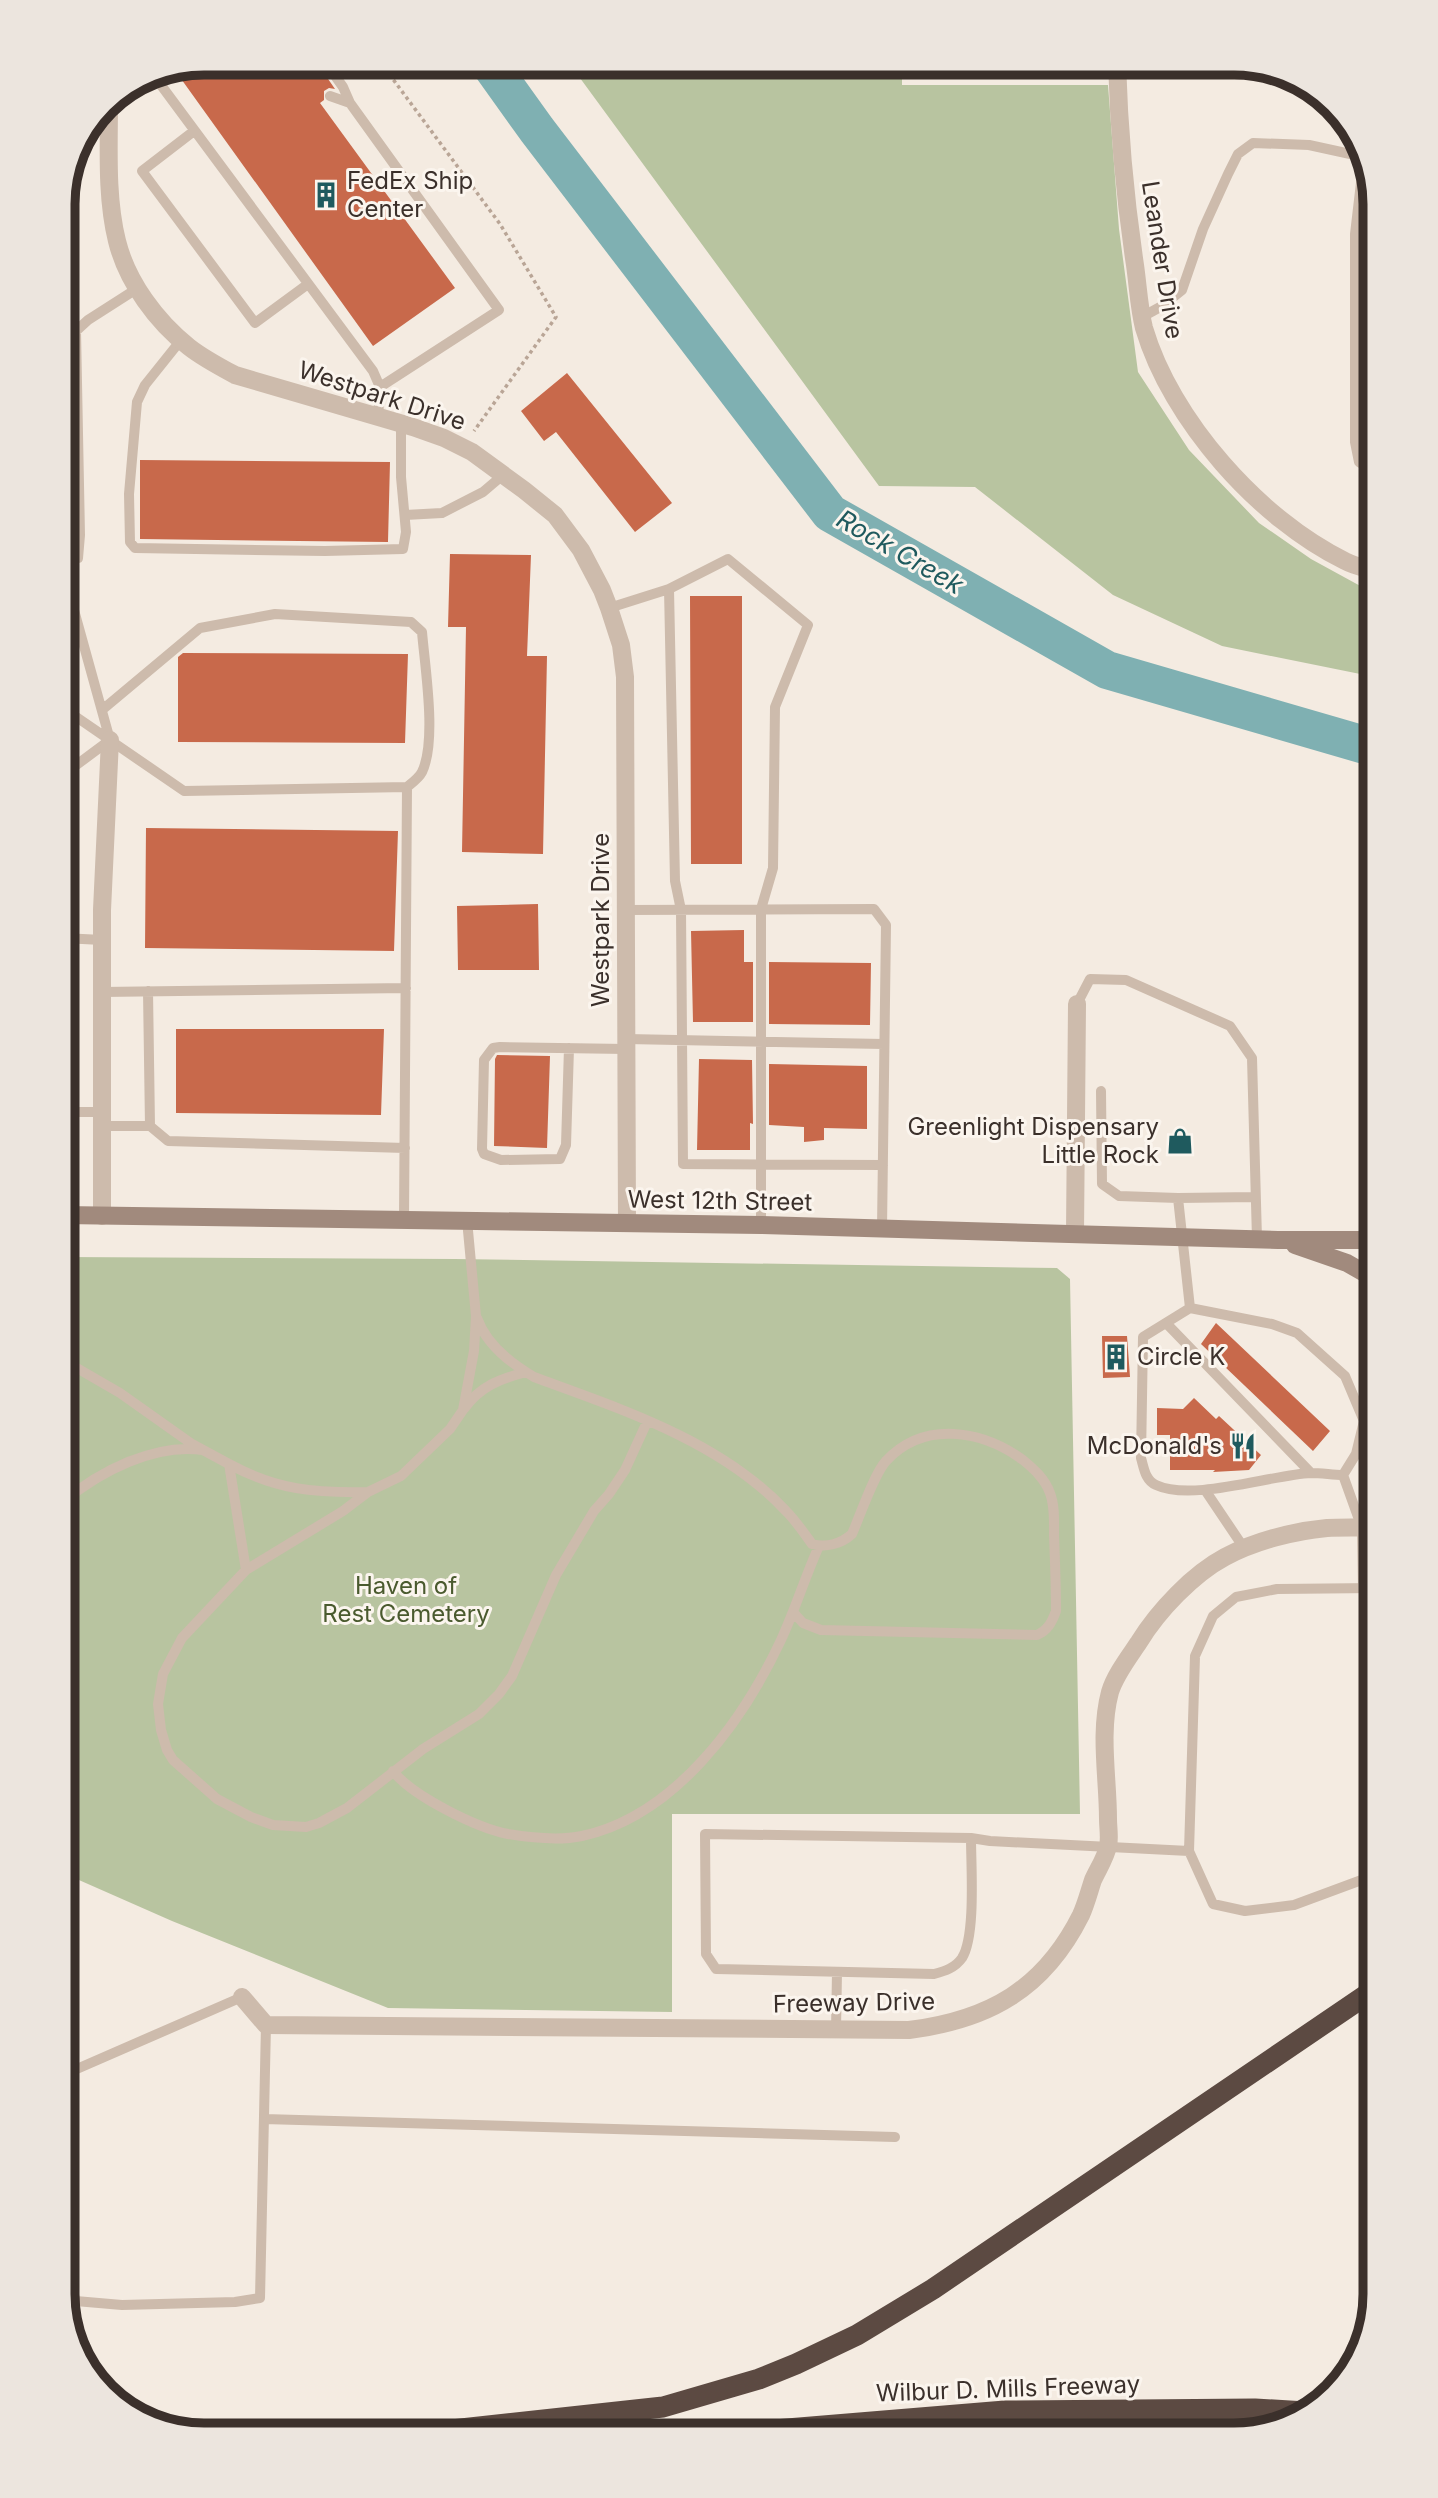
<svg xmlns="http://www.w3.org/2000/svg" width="1438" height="2498" viewBox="0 0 1438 2498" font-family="Inter,sans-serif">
<rect width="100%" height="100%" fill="#f4ebe1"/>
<path fill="#b8c4a0" d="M569,63H902V85H1108L1119,229L1138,372L1189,450L1259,523L1311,559L1375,594V677L1222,646L1113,595L975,487L879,486Z
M63,1257L454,1259L1057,1268L1070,1279L1080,1814H672V2012L388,2008L172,1921L63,1873Z"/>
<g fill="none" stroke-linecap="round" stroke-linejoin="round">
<path stroke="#7fb0b2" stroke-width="38" d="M489,63L537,130L830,513L1107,670L1375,748"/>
</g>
<path fill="#c8694b" d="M204,63H292L301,75L303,73L310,76L316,71L317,63L335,89L329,88L324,91V100L320,103L455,288L373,346L174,69Z
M567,373L672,503L635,532L556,432L544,441L521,411Z
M140,460L390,462L388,542L140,539Z
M450,554L531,555L527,656H547L543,854L462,852L466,627H448Z
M690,596H742V864H691Z
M183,653L408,654L405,743L178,742V657Z
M146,828L398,831L394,951L145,948Z
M538,904L539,970H458L457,906Z
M744,930V962H753V1022H693L691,931Z
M769,962L871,963L870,1025L769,1024Z
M176,1029H384L381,1115L176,1113Z
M497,1055L550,1056L547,1148L494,1146L495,1059Z
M699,1059L752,1060L753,1124L750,1123V1150H697Z
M769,1064L867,1066V1129L824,1128V1140L804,1142V1127L769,1125Z
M1216,1323L1330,1431L1313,1451L1201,1344Z
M1102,1336H1127L1130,1377L1103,1378Z
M1194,1398L1216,1419L1219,1416L1261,1455L1249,1470L1213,1472L1215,1470H1170V1435H1157V1408L1183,1409Z"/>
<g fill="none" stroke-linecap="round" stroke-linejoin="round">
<path stroke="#b9a596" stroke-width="3.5" stroke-dasharray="3.5 3.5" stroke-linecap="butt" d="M381,63L500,224L556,317L474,431"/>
<path stroke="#cdbbac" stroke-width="10" d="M308,63L309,68
M326,63L343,87L350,103L499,310L380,387
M152,73L373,371L380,387L378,418
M330,96L350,103
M194,131L142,171L255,323L308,284
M1364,157L1355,234V442L1359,462L1375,472
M1142,317L1162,306L1182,290L1203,229L1228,174L1238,154L1253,143L1309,145L1364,157
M181,340L145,385L137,402L129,494L130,542L135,548L325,551L403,549L406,532L401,477V424
M405,515L442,513L483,492L503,475
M63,558H78L80,535L76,331L88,320L138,288
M669,589L728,559L808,625L775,707L773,868L761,909V1225
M63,592L74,610L110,740
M609,608L669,589L675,881L681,910L683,1164L883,1165
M102,710L200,628L275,614L411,622L422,632C425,668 437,741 422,772C419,778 412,783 407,787
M63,712H69L184,791L407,787L404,1219
M63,766H75L110,740
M625,910L874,909L886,925L882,1229
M63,938L102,940
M148,991L150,1126
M102,992L406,988
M1077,1004L1090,979L1126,980L1230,1026L1252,1058L1257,1239
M627,1039L884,1044
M569,1048L566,1145L560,1159L501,1160L484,1154L482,1149L484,1060L493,1048L500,1047L626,1049
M1101,1091L1102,1184L1119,1196L1178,1198L1190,1308L1272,1324L1297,1333L1345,1376L1364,1421L1356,1454L1343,1475L1362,1528L1363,1588
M63,1112H103
M103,1126H150L168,1141L405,1148
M1178,1198L1255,1197
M467,1220L476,1316L474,1351L463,1410L450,1429L401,1476L368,1492L343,1511L246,1570L182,1638L163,1674L158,1704L161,1730L167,1750L173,1760L217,1799L251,1817L273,1825L306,1827L319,1823L347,1808L423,1749L479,1714L499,1694L512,1676L556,1575L594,1511L609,1494L625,1470L647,1422
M1190,1308L1143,1337L1141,1458C1144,1468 1145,1480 1156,1485C1192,1502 1270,1475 1311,1473C1322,1473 1333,1475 1343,1475
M477,1318C486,1344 510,1363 534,1377C621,1409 721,1441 786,1511C796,1521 804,1533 812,1544C826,1548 841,1544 852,1534C860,1516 874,1474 886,1461C924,1420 982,1430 1023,1460C1034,1469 1045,1479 1050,1493C1055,1506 1054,1521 1054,1535C1055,1560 1056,1586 1056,1611C1052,1622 1048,1630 1037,1635L821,1630L803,1623L793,1612
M1166,1323L1311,1473
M464,1409C480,1386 500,1379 526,1372
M203,1450L229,1464L246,1570
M229,1464C277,1490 314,1493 368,1492
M1205,1490L1244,1548
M63,1502C100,1471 155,1443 203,1450L192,1444L120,1393L63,1360
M393,1771C412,1796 477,1828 508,1834C532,1838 558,1841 582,1836C675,1816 743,1721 781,1640C795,1610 805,1577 819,1546
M971,1838C971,1866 976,1936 962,1958C955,1968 945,1971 934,1974L716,1969L706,1954L705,1834L971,1838L990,1841L1189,1851
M1375,1875L1294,1905L1245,1911L1213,1904L1189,1851L1195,1656L1213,1616L1236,1597L1277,1589L1375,1588
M836,2030L837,1972
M63,2075L242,1997
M264,2119L895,2137
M64,2300L122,2305L235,2302L260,2298L266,2025"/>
<path stroke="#cdbbac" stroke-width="18" d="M1117,63C1119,131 1125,198 1135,265C1138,286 1139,308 1144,328C1171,420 1259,519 1345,561C1354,566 1365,568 1375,571
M109,101C109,147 106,197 117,241C127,282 157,322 189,347C203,358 220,367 235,375L413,427L444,438L472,452L524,490L555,515L581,550L602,590L609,608L621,645L625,677L627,1223
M102,1216V910L110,740
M1075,1234L1077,1004
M242,1997L266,2025L909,2030C989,2020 1044,1989 1081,1915C1086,1904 1089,1892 1093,1880C1098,1869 1106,1857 1108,1846C1110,1838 1108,1828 1108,1819C1108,1778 1099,1733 1110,1692C1115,1675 1129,1657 1139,1642C1158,1611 1193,1574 1225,1557C1255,1541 1294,1531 1327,1528C1343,1527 1359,1528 1375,1527"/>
<path stroke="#a18a7d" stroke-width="18" d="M63,1215L761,1225L1278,1240H1375
M1295,1245L1347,1263L1375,1279"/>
<path stroke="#5c4a42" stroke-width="21" d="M406,2435L663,2407L759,2379L796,2364L857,2335L933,2289L1375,1989
M713,2435L1005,2411L1255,2409L1306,2412"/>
</g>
<defs>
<g id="building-bare" transform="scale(2.1)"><path d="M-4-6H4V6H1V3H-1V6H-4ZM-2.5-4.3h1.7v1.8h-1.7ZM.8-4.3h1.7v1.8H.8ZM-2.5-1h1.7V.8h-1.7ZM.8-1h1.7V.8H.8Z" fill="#1f5a5e" stroke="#fbf5ee" stroke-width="2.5" paint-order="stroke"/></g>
<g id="shop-bare" transform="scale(2.1)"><path d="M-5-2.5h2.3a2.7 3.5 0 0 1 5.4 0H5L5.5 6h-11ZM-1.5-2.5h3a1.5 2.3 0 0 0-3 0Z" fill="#1f5a5e" stroke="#fbf5ee" stroke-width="2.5" paint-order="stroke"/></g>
<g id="restaurant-bare" transform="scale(2.1)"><path d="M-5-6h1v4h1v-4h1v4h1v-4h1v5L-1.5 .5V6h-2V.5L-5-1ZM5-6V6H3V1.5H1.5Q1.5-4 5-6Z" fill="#1f5a5e" stroke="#fbf5ee" stroke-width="2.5" paint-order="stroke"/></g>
</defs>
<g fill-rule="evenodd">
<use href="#building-bare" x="326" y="195"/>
<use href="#shop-bare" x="1180" y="1141"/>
<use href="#building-bare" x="1116" y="1357"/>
<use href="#restaurant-bare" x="1243" y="1446"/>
</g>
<g text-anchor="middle" stroke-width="6" stroke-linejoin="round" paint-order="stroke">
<g font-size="24" fill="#3b302b" stroke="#fbf5ee" text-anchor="start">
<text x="347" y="189">FedEx Ship<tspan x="347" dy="28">Center</tspan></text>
<text x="1159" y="1135" text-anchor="end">Greenlight Dispensary<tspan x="1159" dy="28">Little Rock</tspan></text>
<text x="1137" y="1365">Circle K</text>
<text x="1222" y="1454" text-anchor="end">McDonald's</text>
</g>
<g font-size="24" fill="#3b302b" stroke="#fbf5ee">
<text transform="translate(1162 260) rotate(81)" y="8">Leander Drive</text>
<text transform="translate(382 396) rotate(18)" y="8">Westpark Drive</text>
<text transform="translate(601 920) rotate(-90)" y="8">Westpark Drive</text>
<text transform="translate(720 1201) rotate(1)" y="8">West 12th Street</text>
<text transform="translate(854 2003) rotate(-1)" y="8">Freeway Drive</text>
<text transform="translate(1008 2389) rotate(-2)" y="8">Wilbur D. Mills Freeway</text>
</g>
<g font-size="24" fill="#4a5a2e" stroke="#fbf5ee">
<text x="406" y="1594">Haven of<tspan x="406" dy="28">Rest Cemetery</tspan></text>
</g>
<g font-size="26" font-style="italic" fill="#1f5a5e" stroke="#fbf5ee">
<text transform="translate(900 552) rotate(30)" y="9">Rock Creek</text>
</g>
</g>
<path d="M0 0H1438V2498H0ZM204 75H1234A129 129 0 0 1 1363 204V2294A129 129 0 0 1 1234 2423H204A129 129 0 0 1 75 2294V204A129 129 0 0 1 204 75Z" fill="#ece5de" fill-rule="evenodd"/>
<path fill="none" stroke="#3b302b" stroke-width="9" d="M204 75H1234A129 129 0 0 1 1363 204V2294A129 129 0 0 1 1234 2423H204A129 129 0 0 1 75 2294V204A129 129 0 0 1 204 75Z"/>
</svg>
